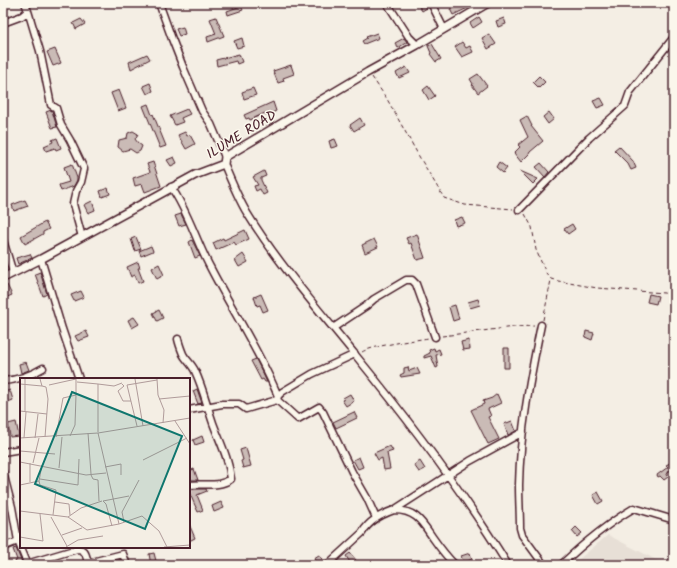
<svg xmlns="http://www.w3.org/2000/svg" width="677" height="568" viewBox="0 0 677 568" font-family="Kalam,sans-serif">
<rect width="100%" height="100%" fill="#f4eee4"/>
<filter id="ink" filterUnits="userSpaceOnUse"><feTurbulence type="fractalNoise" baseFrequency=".025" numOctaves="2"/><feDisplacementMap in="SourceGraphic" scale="8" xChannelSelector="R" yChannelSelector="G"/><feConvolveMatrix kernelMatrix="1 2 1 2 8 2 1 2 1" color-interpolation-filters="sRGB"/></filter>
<g filter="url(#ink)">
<path fill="#e7dfd6" d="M608,535L666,565H572Z"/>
<path fill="#cabbb6" stroke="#4a1f2b" d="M417,3H424L427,8L422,11Z
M462,3H478L453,15L450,9Z
M241,6L243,10L228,15L227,11Z
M216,17L224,36L208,42L207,37L216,34L210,19Z
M479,17L482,22L473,28L470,23Z
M504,18L506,24L498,27L496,21Z
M81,19L85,24L76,29L73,23Z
M183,27L185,34L179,36L176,29Z
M377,33L379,38L364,44L362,41L367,38L366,37Z
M489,34L496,44L488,49L482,38Z
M242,38L244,46L237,48L234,41Z
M404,38L407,42L398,48L395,43Z
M462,42L466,48L470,46L473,52L462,57L455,47Z
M432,44L441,59L436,62L430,54L431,53L428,46Z
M55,49L61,63L53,66L47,52Z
M147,54L150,59L131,69L129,62Z
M239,54L242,62L237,64L236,61L217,66L216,60Z
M291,65L294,74L283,78L284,81L278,83L273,71Z
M406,67L410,73L399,78L396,73Z
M478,74L487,86L478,93L472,85L473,84L470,79Z
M539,76L545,82L539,88L533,82Z
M150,83L153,91L147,94L143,86Z
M428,86L435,96L429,100L423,90Z
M253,88L256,95L244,99L242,92Z
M119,90L126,108L118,111L111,93Z
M601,98L605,105L597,108L593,101Z
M273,102L276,111L272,113L266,115L265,113L250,120L249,118L246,119L244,115Z
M148,104L152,115L153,114L166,146L160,148L143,106Z
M187,109L190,114L181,118L183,122L175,125L170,116Z
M51,110L52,111L57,127L52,128L46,112Z
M549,112L554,119L548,124L543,117Z
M527,116L532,126H531L543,141L530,152L529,154L521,162L514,153L520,147L518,145L528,137L520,120Z
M360,118L364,125L354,131L350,125Z
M133,131L138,134L135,139L138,143L142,146L140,151L136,153L130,149L123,151L118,147L119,140L127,138L128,133Z
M185,132L187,136L190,135L195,144L186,149L178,135Z
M57,138L61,148L56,150L55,148L46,151L44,146L53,142L52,140Z
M335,139L338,146L331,148L329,141Z
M619,146L633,161L636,168L631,170L628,164L614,150Z
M174,157L177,163L171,166L167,160Z
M153,162L161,186L145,192L142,184L135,186L133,178L150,172L147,164Z
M499,162L507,168L503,173L496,167Z
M541,163L549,172L545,177L536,167Z
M72,164L77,178V180L74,186L61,191L59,185L69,182L64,167Z
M264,171L266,176L261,178V180L267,193L263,195L260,189L256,191L254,186L258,185L253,177Z
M520,171L538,179L533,184Z
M108,188L110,194L102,197L100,191Z
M25,200L28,206L14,211L12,205Z
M92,201L95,210L88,213L84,205Z
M181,214L186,224L179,226L175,216Z
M462,217L465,223L456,226L454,220Z
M45,222L49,229L43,232V234L25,244L21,236Z
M572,224L575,229L568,234L564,229Z
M245,230L249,239L236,245L234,242L216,250L213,243L223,238L224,240Z
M417,234L425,258L417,260L411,243L409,244L406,238Z
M136,237L141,249L135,251L131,239Z
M374,239L378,247L365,253L362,245Z
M192,240L200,256L195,258L189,242Z
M151,246L153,251L141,256L139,251Z
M30,254L32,258L18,264L16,258Z
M243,254L248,262L239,267L235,260Z
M138,262L140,268H138L143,281L138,283L135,275L131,277L127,267Z
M159,264L164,275L157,279L152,268Z
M40,272L47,294L43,296L35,274Z
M7,285L12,295L5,298L3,295V287Z
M81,291L84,297L74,301L71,295Z
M261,294L268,310L263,312L260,305L257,306L254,297Z
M649,294L658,296L656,304L647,302Z
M478,299L480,305L470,308L468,302Z
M455,305L459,319L453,321L449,307Z
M159,310L163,318L157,321L153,313Z
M134,317L139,324L132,328L128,320Z
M86,331L89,337L78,341L75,336Z
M586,331L594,333L592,340L585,337Z
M469,340L470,349L463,350L461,342Z
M434,348L435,351L439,349L441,354L436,355L438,367L436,368L431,356L424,358V356L430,353L429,350Z
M504,348H509V368H504Z
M256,359L267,382H265L263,379L261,380L251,361Z
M26,362L29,370L21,373L19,364Z
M408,367L409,371L417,368L420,374L401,377L400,375L404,373V368Z
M197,389L202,403L198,404L193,391Z
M10,390L13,400L8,402L4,392Z
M350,394L354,401L346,406L342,400L344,399L343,398Z
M497,394L501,403L488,409L491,416L488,417L499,439L488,444L471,410L484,404L483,401L492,398Z
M354,412L357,418L336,428L333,422Z
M512,421L516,431L508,435L504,424Z
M16,422L19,436L10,437L8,424Z
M202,436L204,442L195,445L193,440Z
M390,446L393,451L387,453L390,469L384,470L382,458L378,460L374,453Z
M246,448L251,466L243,468L241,461L243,460L240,450Z
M359,457L363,467L358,469L353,460Z
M420,461L425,469L419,472L414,465Z
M672,462L674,469L667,472L666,475L668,477L664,480L660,476L658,477L657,475L668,467L666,465Z
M194,469L198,480H191L189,471Z
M189,489H206L207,491L197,495L203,510L198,512L189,492Z
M598,492L603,501L598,504L593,495Z
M221,502L224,508L214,512L212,506Z
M189,524L195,538L189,541Z
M576,527L582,533L577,537L572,531Z
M16,548L22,563L21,565H17L15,561L17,560L13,549Z
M154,553L157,565H151L149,554Z
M350,553L356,560L351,564L346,556Z
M470,553L472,559L464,563L461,556Z
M319,555L324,562L323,565H318L315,560L314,558Z"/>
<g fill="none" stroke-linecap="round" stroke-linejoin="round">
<g stroke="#4a1f2b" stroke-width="9">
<path id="minor" d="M159,3L172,39L183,67L202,111L211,124L225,157
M387,3L409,37L417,45
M431,3L444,29
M28,11L40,51L51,105L56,108L61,125L70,140L84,169L81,182L76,191L73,204L82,237
M3,23L22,16L28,11L25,3
M224,164C231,181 238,198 247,213C279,265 319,310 357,357C411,423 463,492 508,565
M171,187C188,211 196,241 210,267C232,310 259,350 278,396
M519,210L589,138L625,106L630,92L674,37
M3,240L13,273
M41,259L62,329L79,379
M541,325C530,378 520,432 519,485C519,500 520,514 520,528L522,535L544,565
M333,328L366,306L374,299L406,280H412L416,284L435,337
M178,339C179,344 181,349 183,354C186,360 192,364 195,371C203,388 207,406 213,423C220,442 229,459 231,479C218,488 204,483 189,485
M3,381C18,380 30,376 43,368
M277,400L298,419L319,407L323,412L352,472L367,498L376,518
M189,410L222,404H239L246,409L277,400L278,396L282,392L312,374L355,354
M3,452L21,449
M3,472L12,507L18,541L3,547
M18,541L27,563H30L77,549C86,549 86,556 88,563L123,554L127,565
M327,565L362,533C369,521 380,515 394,510
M455,565C447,557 440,548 433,538C422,522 416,510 394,510L470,461L523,432
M561,565C584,543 607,524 634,508L674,520"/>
</g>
<g stroke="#4a1f2b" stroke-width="10">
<path id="tertiary" d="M3,278L41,259L195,175L224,164L225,157L368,72L417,45L488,3"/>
</g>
<path stroke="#4a1f2b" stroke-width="1" stroke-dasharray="4 3" stroke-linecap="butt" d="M372,77L387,99L420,158L444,198L465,205L513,209
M525,214L532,227L536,250L546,273L551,279L558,281L597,288L664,293L674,296
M543,320L551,280
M442,336L514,327L534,326
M362,352C371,346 415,340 429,338"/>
<use href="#minor" stroke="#fbf7ec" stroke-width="6"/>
<use href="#tertiary" stroke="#fbf7ec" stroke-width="7"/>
</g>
</g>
<g text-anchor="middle" stroke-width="3" stroke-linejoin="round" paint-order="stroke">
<g font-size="14" fill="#4a1f2b" stroke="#fbf7ec">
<text transform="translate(241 134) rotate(-32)" y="5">ILUME ROAD</text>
</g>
</g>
<g transform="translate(20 378)">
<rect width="170" height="170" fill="#f4eee4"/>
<path fill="none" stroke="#b09b9a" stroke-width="1" d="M20,1L22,8L26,9L28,21L25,59M115,1L123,48M137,1L138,17L144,32L143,45M57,4L78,6V54M0,6L22,8M78,6L94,8L102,5M102,6L104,8L98,13L103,23H111M29,7L56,1M139,21L170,18M0,33L27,36M5,34V1M155,43L170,66M117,48L107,7L137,2M68,55L71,96M50,58L55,47L56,17M36,59L43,20L56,17V1M0,60L78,55L170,40M4,60L6,34M15,60L18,36M0,73L35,76M123,82L167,60M0,84L66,97L86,95M10,85V104M13,85L19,60M85,89L101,86V97M39,90L42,59M71,97L73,101L78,102L79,123M20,101L58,107L59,81M19,103L20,107L36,112L33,137M0,107L19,103L22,87M0,111V132M35,124L49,126L50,137M0,133L48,139L67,152L99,146L78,55M31,139L47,168M48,139L61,130L82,123M104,144L102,134L119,102M99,146L122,138L139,153L147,169M92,148L86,126L83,123L109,118M42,157L62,150M0,159L23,163L20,136M46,169L58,162L83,158M144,169L170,167"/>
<path fill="#0f766e" fill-opacity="0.15" stroke="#0f766e" stroke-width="2" d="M52,14L162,58L125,151L15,106Z"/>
<rect width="170" height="170" fill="none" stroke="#4a1f2b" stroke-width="2"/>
</g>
<rect width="677" height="568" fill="none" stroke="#fbf7ec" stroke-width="16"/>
<rect x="8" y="8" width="661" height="552" fill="none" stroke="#4a1f2b" stroke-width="1.5" filter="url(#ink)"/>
</svg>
